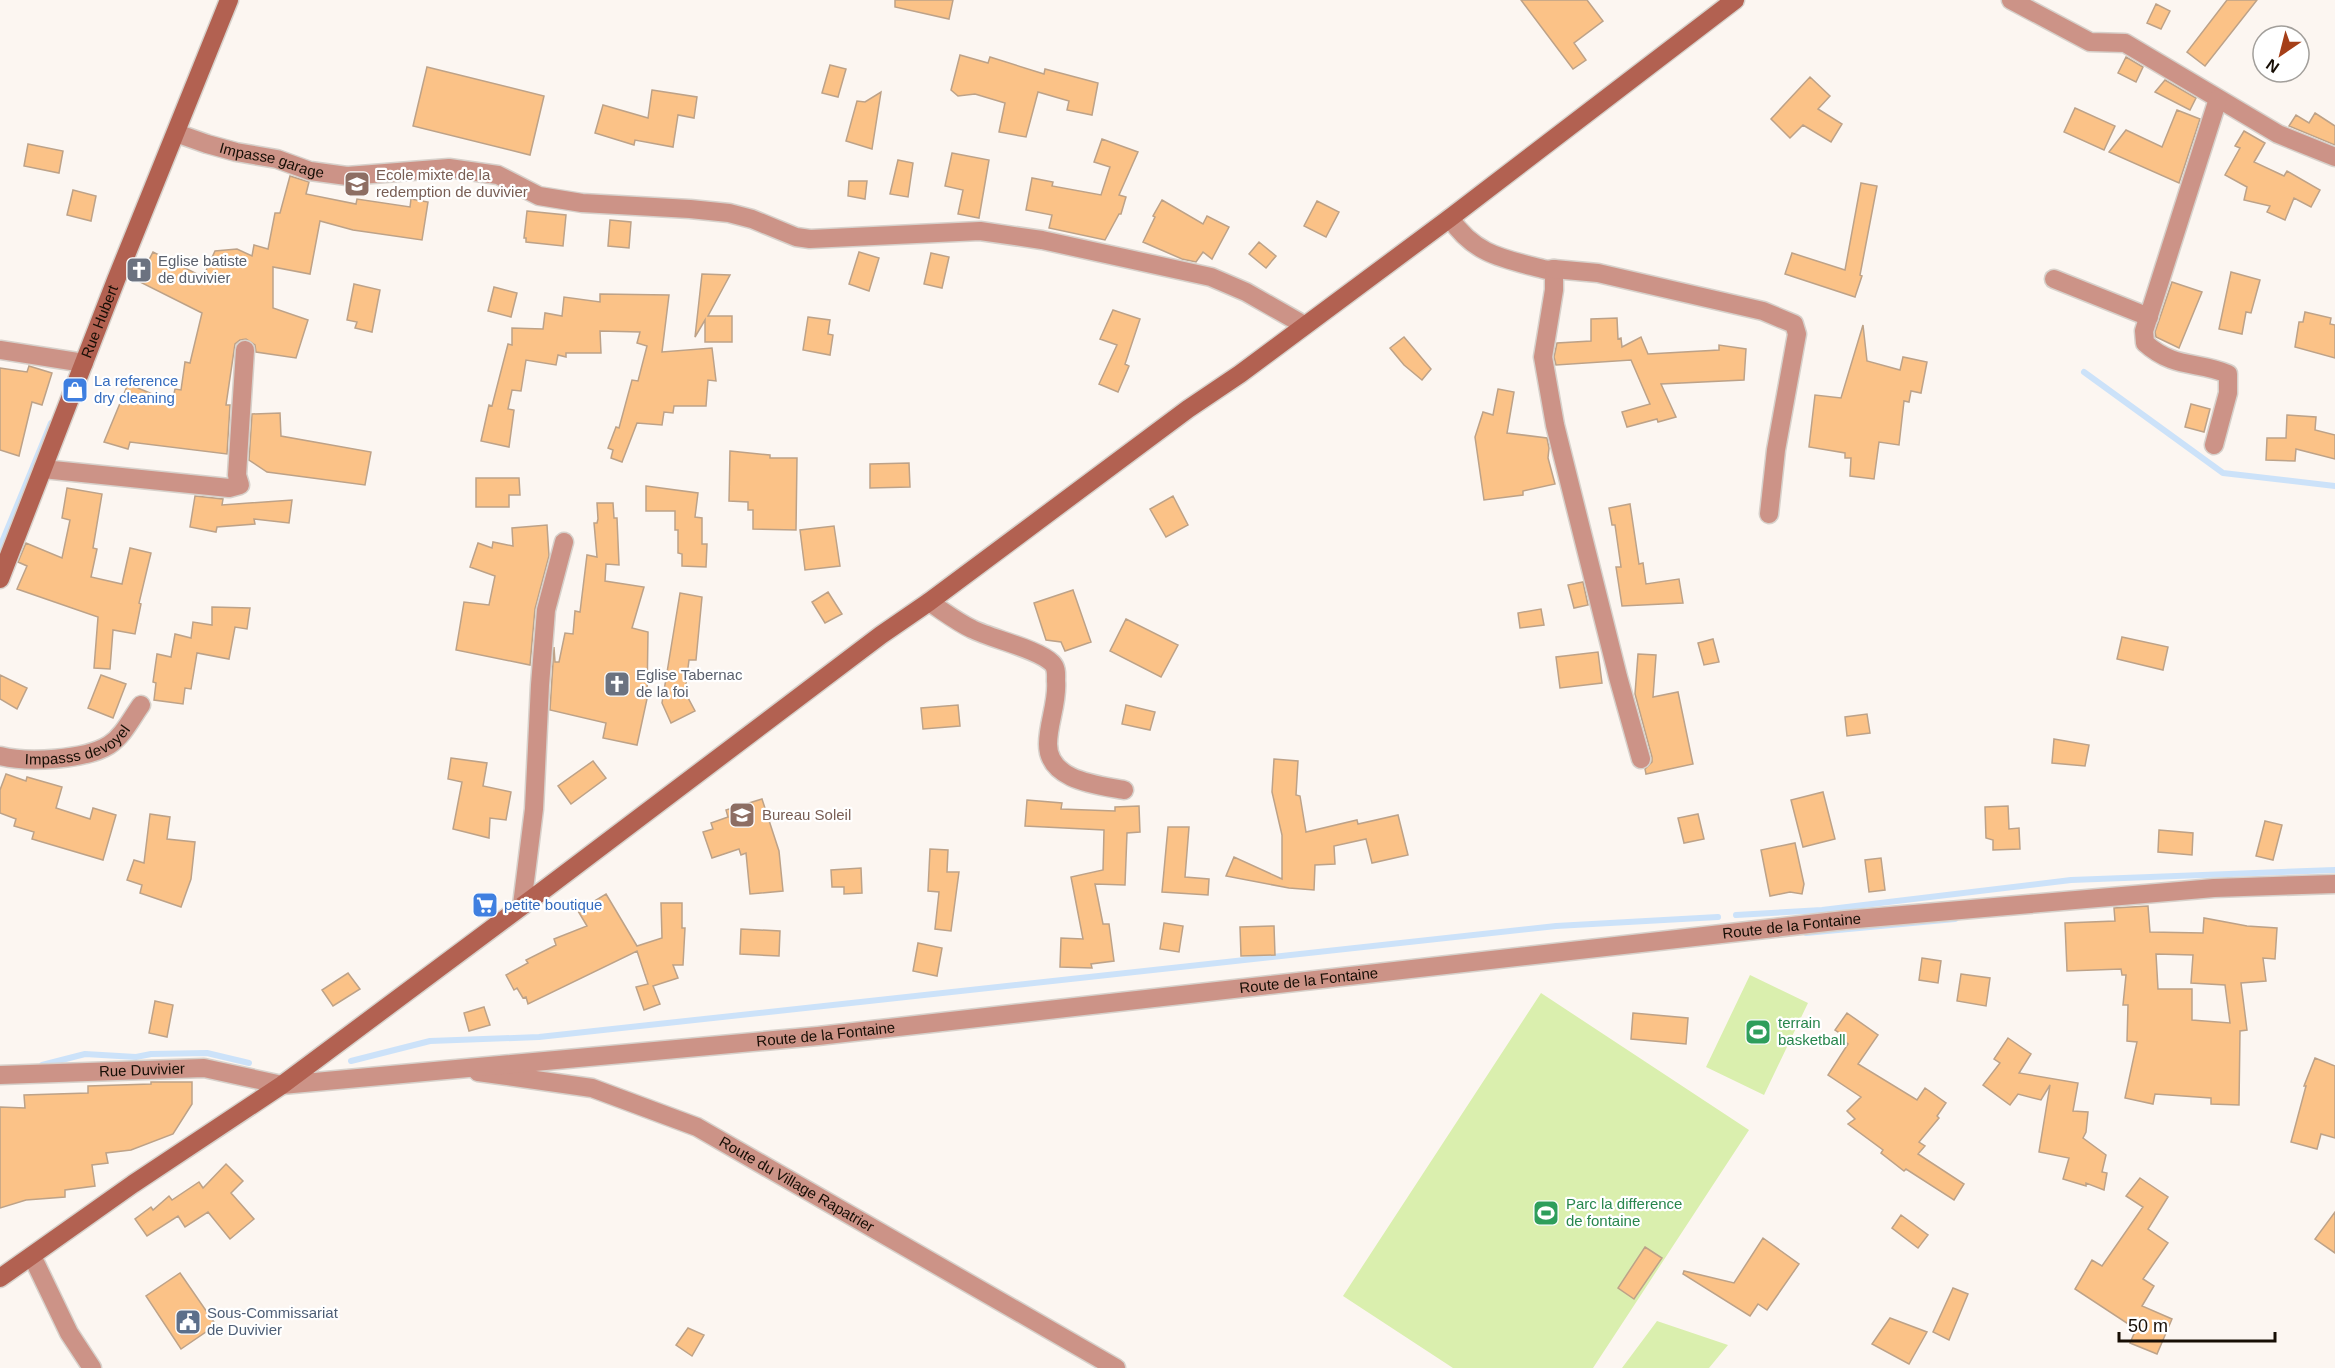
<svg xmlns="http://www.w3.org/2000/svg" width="2335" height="1368" viewBox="0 0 2335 1368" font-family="Helvetica,sans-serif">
<rect width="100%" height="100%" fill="#fcf6f1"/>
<path fill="#daefae" d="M1750,975L1808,1003L1764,1095L1706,1067Z
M1541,993L1749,1130L1593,1368H1453L1343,1296Z
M1657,1321L1728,1345L1709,1368H1622Z"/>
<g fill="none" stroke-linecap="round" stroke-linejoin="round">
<path stroke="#cce2f9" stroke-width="6" d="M2084,372L2223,473L2335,486
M0,547L51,423
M1736,915L1822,910L2071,880L2335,870
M1806,933L1955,919
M351,1061L430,1041L539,1037L1556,926L1718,917
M42,1065L85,1054L136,1057L151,1054L207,1053L249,1063"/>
</g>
<path fill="#fbc287" stroke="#bda288" stroke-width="1.5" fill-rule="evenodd" d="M895,0H953L949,19L895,7Z
M1521,0H1587L1603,21L1574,43L1586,60L1573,69Z
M2227,0H2257L2205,66L2187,52Z
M2156,4L2170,11L2161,29L2147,23Z
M960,55L988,63L990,57L1044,74L1045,69L1098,83L1092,115L1067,110L1069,101L1038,92L1026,137L999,132L1005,103L975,94L958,96L951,90Z
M2126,57L2143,67L2136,82L2118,73Z
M830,65L846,69L838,97L822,93Z
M427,67L544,96L530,155L413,126Z
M1810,77L1830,96L1818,109L1842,124L1831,142L1803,125L1790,138L1771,119Z
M2165,80L2196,98L2190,110L2155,92Z
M652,90L697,97L694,118L678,115L673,147L635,140L634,145L595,133L603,105L648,118Z
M881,92L872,149L846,141L857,101L865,102Z
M2075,108L2115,126L2104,150L2064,132Z
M2177,110L2200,119L2179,183L2109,152L2126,130L2162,147Z
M2315,113L2335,126V145L2289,126L2296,115L2309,123Z
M2244,131L2265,143L2254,162L2284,176L2287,171L2320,190L2311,207L2294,198L2285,220L2267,212L2270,206L2244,200L2247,187L2225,175L2240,148L2235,146Z
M1102,139L1138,152L1119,195L1126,197L1121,214H1119L1105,240L1049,228L1052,215L1026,210L1032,178L1053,182L1052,186L1101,195L1110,167L1094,162Z
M28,144L63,151L59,173L24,166Z
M952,153L989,160L979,218L958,214L963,190L945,186Z
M898,160L913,163L908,197L890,194Z
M290,176L309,182L306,194L356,204L357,199L410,207L411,199L428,202L422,240L353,230L320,221L310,274L273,267V308L308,320L296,358L256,352L255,345L246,339L240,340L235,344L226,405H230L227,454L130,442L128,449L104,442L128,384L172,402L175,389L181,390L185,362L190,363L202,313L138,281L153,252L203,277L215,251L237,249L252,256L254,245L268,249L275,213H280Z
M849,181H867L865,199L848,196Z
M1861,183L1877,186L1860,275L1862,276L1855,297L1785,274L1792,253L1845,270Z
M73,190L96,196L91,221L67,215Z
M1162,200L1203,224L1207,216L1229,227L1212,259L1203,252L1196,262L1182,259L1143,242L1155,217L1153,216Z
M1317,201L1339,212L1326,237L1304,226Z
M527,211L566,215L563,246L526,242V238H524Z
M610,220L631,222L629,248L608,246Z
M1259,242L1276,256L1266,268L1249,254Z
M859,252L879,258L869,291L849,284Z
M931,253L949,257L942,288L924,284Z
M2231,272L2260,280L2251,313L2246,312L2242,334L2219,329Z
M702,274L730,275L708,316H732V342H705V320L695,337Z
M2172,282L2202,292L2179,348L2156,337L2155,332Z
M354,284L380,290L372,332L355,328L357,322L347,320Z
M494,287L517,293L511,317L488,311Z
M600,294L669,295L662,352L712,348L716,381L708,380L706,406H674L673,413L664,412L662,425L637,423L622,462L611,458L613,450L608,448L616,427L619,428L632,380L638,381L647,346L637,343L640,332L600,331L601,353H566V357L558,355L556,365L526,360L521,391L512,390L508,409L514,410L509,447L481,441L489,405L492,406L508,344L512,345V328L543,329L545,313L562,316L564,297L600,302Z
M1113,310L1140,319L1125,364L1129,366L1118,392L1099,384L1117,345L1100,339Z
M2305,312L2331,318L2330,324L2335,325V358L2295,347L2299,322H2303Z
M808,317L830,320L828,334L833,335L830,355L803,350Z
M1617,318L1618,339L1621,338L1622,347L1641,337L1648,354L1719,350V345L1746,349L1744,380L1661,384L1676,417L1658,422L1657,419L1627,427L1622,412L1650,404L1631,360L1556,365L1554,357L1557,343L1591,341V319Z
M1863,325L1867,361L1900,370L1903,357L1927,362L1921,393L1911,391L1909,402L1904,401L1899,445L1879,442L1874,479L1850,476L1851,458H1845V453L1809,447L1815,395L1841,398Z
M1404,337L1431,369L1422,380L1404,365L1390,348Z
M29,366L52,373L42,405L32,402L19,456L0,450V368L27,372Z
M1498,389L1514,392L1507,433L1547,438L1549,448L1548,458L1555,484L1523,491V495L1484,500L1475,437L1483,412L1493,415Z
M2191,404L2210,409L2204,432L2185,427Z
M280,413L281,436L371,452L365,485L267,472L249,460L252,414Z
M2287,415L2316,417L2315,430L2335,435V459L2296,449L2295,461L2266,460L2267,438H2286Z
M730,451L770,455V458H797L796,530L753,529V510H748V502L729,501Z
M909,463L910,487L870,488V464Z
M476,478H519L520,495H509V507H476Z
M646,486L698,493L695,517L702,518V544H707L706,567L682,566V554L678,553V530H675V511H646Z
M67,488L102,494L93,548L97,549L91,577L122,584L130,548L151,553L139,603L141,604L135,634L113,630L110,669L94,668L98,617L17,589L27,566L18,562L26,543L62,558L70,520L62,518Z
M195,496L223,499L222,505L292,500L289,523L254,519L255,524L217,527L216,532L190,527Z
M1173,496L1188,525L1166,537L1150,509Z
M597,503H613L614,518H617L619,565L606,564L605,581L644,587L632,628L648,632L647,699L637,745L603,738L606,723L550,710L554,647L555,662H559L565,633L573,634L575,611L580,612L587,555L597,557L594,523H597L598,519Z
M1630,504L1639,564L1643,563L1646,584L1679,579L1683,603L1622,606L1616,567H1621L1615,525H1612L1609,508Z
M547,525L549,556L535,609L530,665L456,650L464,602L489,605L495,576L470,567L478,543L492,548L493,542L513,546L512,528Z
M834,526L840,566L805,570L800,530Z
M1583,582L1588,605L1574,608L1568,585Z
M1073,590L1091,642L1065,651L1061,642L1046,640L1034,603Z
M828,592L842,614L825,623L812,602Z
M680,593L702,597L696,660H689L685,692L695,711L671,723L662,703Z
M212,607L250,608L247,629L235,627L229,659L197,653L191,689L185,688L183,704L154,700L156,683L153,682L157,654L171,657L175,634L191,638L193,622L212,625Z
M1541,609L1544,625L1520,628L1518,613Z
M1126,619L1178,645L1161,677L1110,651Z
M2122,637L2168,647L2163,670L2117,659Z
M1713,639L1719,662L1704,665L1698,643Z
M1598,652L1602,683L1560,688L1556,657Z
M1638,654L1656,655L1653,697L1678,692L1693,764L1646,774L1645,769L1652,762V757L1635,694Z
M0,675L27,688L17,709L0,699Z
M101,675L126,684L113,718L88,708Z
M958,705L960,726L923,729L921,708Z
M1126,705L1155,712L1150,730L1122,724Z
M1867,714L1870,733L1847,736L1845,717Z
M2054,739L2089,745L2085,766L2052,763Z
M451,758L487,763L483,786L511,792L506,820L490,818L489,838L453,829L462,782L448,779Z
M1274,759L1298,761L1296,795L1300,796L1306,832L1357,820L1358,824L1398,815L1408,855L1372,863L1366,839L1334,846L1335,864L1315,865L1314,890L1289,888L1226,876L1234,857L1282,879V835L1272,792Z
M593,761L606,778L571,804L558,786Z
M6,774L26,781L27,777L62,787L56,808L90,819L93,808L116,815L103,860L32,839L34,832L14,826L16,819L0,813V790Z
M1823,792L1835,839L1803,847L1791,800Z
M762,799L779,851L783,891L750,894L746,853L741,855L739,849L712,858L703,832L713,829L711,823L728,817L726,810Z
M1027,800L1062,803L1061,809L1115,811V807L1139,806L1140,832L1127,833L1125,885L1095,884L1103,924H1109L1114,961L1091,964L1092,968L1060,967L1061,938L1083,939L1071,877L1103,870L1104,830L1025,826Z
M2008,806L2009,829L2019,828L2020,849L1993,850V840L1986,838L1985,807Z
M150,814L170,817L167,839L195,842L191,879L181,907L140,893L142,885L127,880L134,860L144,863Z
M1698,814L1704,839L1684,843L1678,818Z
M2265,821L2282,825L2273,860L2256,856Z
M1168,827H1189L1185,877L1209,879L1208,895L1162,892Z
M2159,830L2193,833L2192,855L2158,852Z
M1795,843L1804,884L1802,894L1790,892L1770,896L1761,850Z
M930,849L948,850L947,872H959L951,931L935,929L939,892L928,891Z
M1881,858L1885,890L1869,892L1865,860Z
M861,868L862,893L844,894V887H832L831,870Z
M606,894L637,946L662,938L661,903H682V928H685L683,965H673L678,978L653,986L660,1004L644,1010L636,987L648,984L637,951L528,1004L526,997L523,998L517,988L514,990L506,975L528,963L526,960L556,945L554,939L587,926L578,911Z
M2148,906L2150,932L2203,933L2204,918L2247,926L2277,928L2275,959L2263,958L2266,981L2241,983L2247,1030L2240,1031L2239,1105L2211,1104V1098L2155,1094L2153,1104L2125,1098L2137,1042L2127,1041L2128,1005H2123L2126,975H2122L2121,969L2067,971L2065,923L2115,921L2114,908ZM2156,954L2193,955L2191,983L2225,985L2230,1023L2192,1020V989H2158Z
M1164,923L1183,926L1179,952L1160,949Z
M1274,926L1275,955L1241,956L1240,927Z
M741,929L780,931L779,956L740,954Z
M918,943L942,948L937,976L913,971Z
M1922,958L1941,961L1938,983L1919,980Z
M348,973L360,989L333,1006L322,990Z
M1961,974L1990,978L1986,1006L1957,1001Z
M155,1001L173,1005L167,1037L149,1033Z
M484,1007L490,1025L469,1031L464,1013Z
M1633,1013L1688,1018L1686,1044L1631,1039Z
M1847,1013L1878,1035L1858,1064L1917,1100L1925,1088L1946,1103L1937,1116L1939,1118L1919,1142L1925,1146L1918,1154L1964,1184L1954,1200L1906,1169L1904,1171L1881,1153L1883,1150L1848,1124L1855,1119L1847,1111L1861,1097L1828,1075L1848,1044L1842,1039L1844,1036L1835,1030Z
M2008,1038L2031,1054L2019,1073L2078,1083L2073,1111L2088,1112L2086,1132L2083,1138L2106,1155L2102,1172L2107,1173L2104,1190L2086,1183V1186L2063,1179L2069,1158L2039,1152L2050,1085L2041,1100L2018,1094L2010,1105L1983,1085L2000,1063L1994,1059Z
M2315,1058L2335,1066V1138L2321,1134L2317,1149L2291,1142L2306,1086H2304Z
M151,1082H192V1104L173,1134L131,1150L106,1153L108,1163L92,1165L95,1186L65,1190V1197L26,1200L0,1208V1107L25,1108L24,1095L88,1093V1086L151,1084Z
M226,1164L243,1181L231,1193L254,1219L230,1239L208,1212L185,1227L178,1216L147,1236L135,1219L151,1207L153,1210L169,1196L172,1200L199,1182L203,1188Z
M2140,1178L2168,1197L2148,1229L2168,1243L2143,1279L2154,1286L2142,1306L2172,1319L2157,1354L2130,1343L2136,1329L2075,1289L2092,1260L2102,1266L2143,1207L2126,1196Z
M2335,1212V1253L2315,1239Z
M1901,1215L1928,1235L1918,1248L1892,1228Z
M1763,1238L1799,1264L1767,1310L1758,1304L1750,1316L1683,1274L1684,1271L1734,1283Z
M1645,1247L1662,1258L1634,1299L1618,1288Z
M180,1273L216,1325L181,1349L146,1296Z
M1953,1288L1968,1294L1949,1340L1933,1332Z
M1890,1318L1927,1332L1909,1364L1872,1344Z
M688,1328L704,1335L692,1356L676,1345Z"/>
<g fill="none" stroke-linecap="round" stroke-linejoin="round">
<g stroke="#d7d1cb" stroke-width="21">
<g id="street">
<path d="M2011,0L2090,42L2125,43L2278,134L2335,157"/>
<path id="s1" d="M176,133L207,144L236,152L277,159L310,171L347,176L449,168L498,175L539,196L582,203L690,209L729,213L752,219L796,237L810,239L980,231L1042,240L1211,277L1246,292L1304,325"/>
<path d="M1450,218C1475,256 1506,259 1547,270L1554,269V290L1543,357L1555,425L1618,677L1641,759"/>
<path d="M1554,269L1598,273L1763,311L1794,324L1797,334L1776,450L1769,514"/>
<path d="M2054,279L2149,317"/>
<path d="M0,350L84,363"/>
<path d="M2214,445L2228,393V374C2197,361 2174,369 2145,343L2144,331L2218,99"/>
<path d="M43,469L229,488L240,485L237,475L245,350"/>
<path d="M929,602C943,611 957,622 972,629C992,639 1038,649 1052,663C1057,668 1056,674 1056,681C1058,702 1048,723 1048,744C1048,781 1098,785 1124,790"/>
<path id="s2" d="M0,756C27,763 85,760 109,745C123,736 131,719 141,705"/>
<path d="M522,905L534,809L540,685L546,610L564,542"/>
<path id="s3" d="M478,1072L592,1088L697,1127L1116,1368"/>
<path id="s4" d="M0,1075L204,1068L282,1085L818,1036L1845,920L2214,888L2335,884"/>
<path d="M32,1256L69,1333L92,1368"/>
</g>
</g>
<g stroke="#d7d1cb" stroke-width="21">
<g id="secondary">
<path id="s5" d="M0,579L116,280L229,0"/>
<path d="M0,1278L133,1184L282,1085L545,889L881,635L929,602L1188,409L1240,374L1450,218L1735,0"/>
</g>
</g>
<use href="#street" stroke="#cc9387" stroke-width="18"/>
<use href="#secondary" stroke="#b26151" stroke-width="18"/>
</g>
<defs>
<g id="school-square" transform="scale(1.35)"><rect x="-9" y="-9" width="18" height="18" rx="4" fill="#8d6e63" stroke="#fff"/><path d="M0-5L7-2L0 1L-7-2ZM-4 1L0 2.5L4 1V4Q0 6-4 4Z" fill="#fff"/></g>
<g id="church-square" transform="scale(1.35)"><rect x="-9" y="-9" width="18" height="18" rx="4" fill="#6b7280" stroke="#fff"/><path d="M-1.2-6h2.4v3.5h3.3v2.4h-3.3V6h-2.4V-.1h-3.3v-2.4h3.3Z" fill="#fff"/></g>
<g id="shop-square" transform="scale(1.35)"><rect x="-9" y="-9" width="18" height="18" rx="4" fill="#3f7fe0" stroke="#fff"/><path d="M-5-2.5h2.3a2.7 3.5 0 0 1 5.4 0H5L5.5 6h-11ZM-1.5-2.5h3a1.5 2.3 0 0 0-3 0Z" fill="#fff"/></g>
<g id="supermarket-square" transform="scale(1.35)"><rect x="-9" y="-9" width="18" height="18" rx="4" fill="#3f7fe0" stroke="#fff"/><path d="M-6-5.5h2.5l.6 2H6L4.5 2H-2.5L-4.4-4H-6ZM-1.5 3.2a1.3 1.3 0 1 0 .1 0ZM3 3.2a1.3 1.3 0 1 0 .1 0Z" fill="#fff"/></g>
<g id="stadium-square" transform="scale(1.35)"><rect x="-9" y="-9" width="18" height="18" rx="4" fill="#2e9e5b" stroke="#fff"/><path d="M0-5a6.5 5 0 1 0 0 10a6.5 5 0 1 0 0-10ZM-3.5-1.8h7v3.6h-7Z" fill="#fff"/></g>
<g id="civic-square" transform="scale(1.35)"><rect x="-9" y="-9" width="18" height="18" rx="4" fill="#5c6f8a" stroke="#fff"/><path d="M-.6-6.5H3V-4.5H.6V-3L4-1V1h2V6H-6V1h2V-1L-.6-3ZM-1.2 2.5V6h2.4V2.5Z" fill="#fff"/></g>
</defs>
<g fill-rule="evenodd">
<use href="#school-square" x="357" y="184"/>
<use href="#church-square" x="139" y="270"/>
<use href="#shop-square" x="75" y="390"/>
<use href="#church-square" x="617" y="684"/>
<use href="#school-square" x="742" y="815"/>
<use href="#supermarket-square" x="485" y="905"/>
<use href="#stadium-square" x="1758" y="1032"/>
<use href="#stadium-square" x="1546" y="1213"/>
<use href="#civic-square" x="188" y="1322"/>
</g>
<g text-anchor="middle" stroke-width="4.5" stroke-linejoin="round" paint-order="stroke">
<g font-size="15" fill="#170e05" stroke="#fff">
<text dy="5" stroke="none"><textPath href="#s1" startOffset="100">Impasse garage</textPath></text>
<text dy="5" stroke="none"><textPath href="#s5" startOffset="276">Rue Hubert</textPath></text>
<text dy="5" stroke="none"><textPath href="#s2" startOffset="81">Impasss devoyel</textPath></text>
<text dy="5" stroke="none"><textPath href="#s4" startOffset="1802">Route de la Fontaine</textPath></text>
<text dy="5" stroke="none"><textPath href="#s4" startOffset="1316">Route de la Fontaine</textPath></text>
<text dy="5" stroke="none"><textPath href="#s4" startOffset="830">Route de la Fontaine</textPath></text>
<text dy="5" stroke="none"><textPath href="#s4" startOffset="142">Rue Duvivier</textPath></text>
<text dy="5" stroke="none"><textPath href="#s3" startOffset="342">Route du Village Rapatrier</textPath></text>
</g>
<g font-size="15" fill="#785e54" stroke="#fff" text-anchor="start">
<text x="376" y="180">Ecole mixte de la<tspan x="376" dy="17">redemption de duvivier</tspan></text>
<text x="762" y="820">Bureau Soleil</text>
</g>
<g font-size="15" fill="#5b616d" stroke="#fff" text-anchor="start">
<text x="158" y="266">Eglise batiste<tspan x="158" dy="17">de duvivier</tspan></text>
<text x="636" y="680">Eglise Tabernac<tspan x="636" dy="17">de la foi</tspan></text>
</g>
<g font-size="15" fill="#366cbe" stroke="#fff" text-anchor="start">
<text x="94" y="386">La reference<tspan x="94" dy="17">dry cleaning</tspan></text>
<text x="504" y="910">petite boutique</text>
</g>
<g font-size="15" fill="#27864d" stroke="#fff" text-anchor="start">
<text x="1778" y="1028">terrain<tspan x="1778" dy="17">basketball</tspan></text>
<text x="1566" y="1209">Parc la difference<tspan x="1566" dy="17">de fontaine</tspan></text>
</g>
<g font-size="15" fill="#4e5e75" stroke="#fff" text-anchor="start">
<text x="207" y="1318">Sous-Commissariat<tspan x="207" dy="17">de Duvivier</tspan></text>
</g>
</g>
<g transform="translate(2281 54) rotate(215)"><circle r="28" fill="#ffffff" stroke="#a29f9b" stroke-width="1.5"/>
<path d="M0-4.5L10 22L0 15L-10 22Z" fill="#a53f18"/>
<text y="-9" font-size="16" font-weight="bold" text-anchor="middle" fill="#170e05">N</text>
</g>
<path d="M2119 1332v9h156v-9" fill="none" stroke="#170e05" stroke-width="3"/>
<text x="2128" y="1332" font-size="18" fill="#170e05" stroke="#ffffff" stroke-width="4.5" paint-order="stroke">50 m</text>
</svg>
